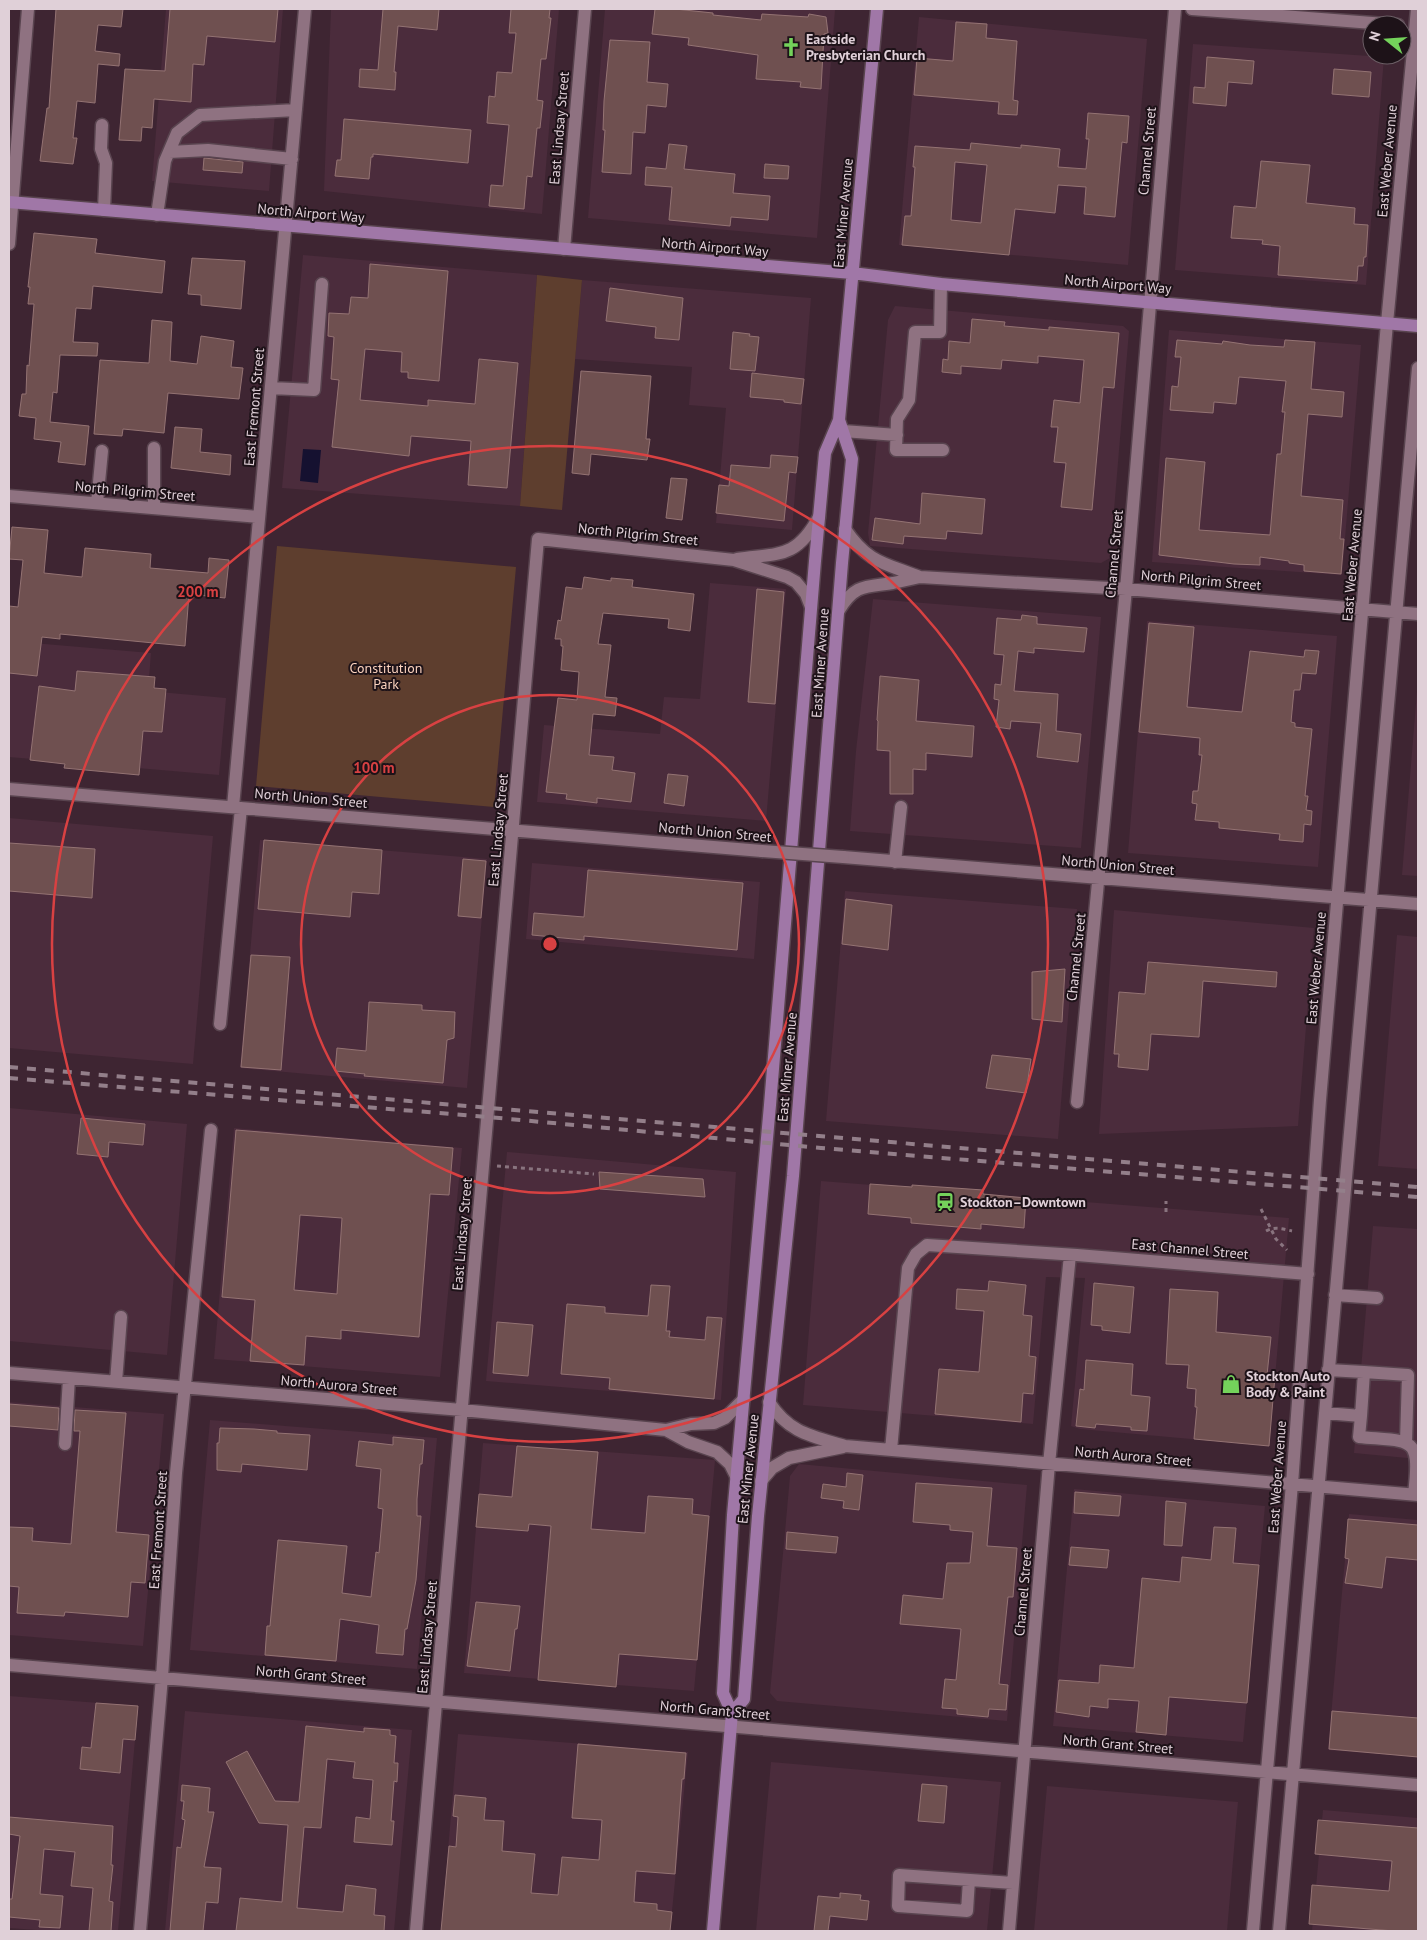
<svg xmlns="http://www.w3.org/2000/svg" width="1427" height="1940" viewBox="0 0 1427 1940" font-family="'PT Sans',sans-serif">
<rect width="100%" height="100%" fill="#3e2532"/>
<path fill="#4b2c3c" d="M166,9H283L269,191L152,181Z
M331,9H559L542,214L324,191Z
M605,9L835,10L817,238L588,218Z
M919,17L1147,39L1128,265L899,245Z
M1193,44L1384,57L1366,285L1175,270Z
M303,255L537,275L520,506L282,488Z
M582,280L811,298L792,530L716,523L726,408L689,405L692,367L575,359Z
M895,306L1123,326L1129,331L1110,558L1101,563L870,546L868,533L888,320Z
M1169,330L1361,345L1342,575L1152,562Z
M710,583L786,589L766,821L537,802L544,725L660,734L664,697L700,699Z
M873,599L1101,617L1081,848L850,831L856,751Z
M1147,621L1337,636L1318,867L1128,853Z
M9,641L151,653L148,691L226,698L219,775L9,757Z
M1418,679V876L1402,875Z
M9,818L213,836L193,1064L9,1048Z
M260,840L487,859L467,1088L240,1068Z
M532,863L760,882L754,959L526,939Z
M845,891L1077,909L1058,1139L826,1121Z
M1114,910L1314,928L1298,1126L1099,1134Z
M1397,935L1418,937V1169L1378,1166Z
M9,1108L187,1124L167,1355L9,1341Z
M234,1128L462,1148L440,1377L214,1359Z
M507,1152L736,1172L721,1400L486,1381Z
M821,1181L1289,1218L1269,1446L1080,1429L1071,1426L1085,1278L1046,1277L1033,1424L803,1405Z
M1373,1226L1418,1229V1459L1354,1453Z
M9,1402L164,1414L143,1646L9,1635Z
M210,1420L437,1438L417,1669L190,1650Z
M483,1443L715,1460L694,1691L464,1673Z
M799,1464L1027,1485L1007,1721L777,1701L770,1693L785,1532L790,1476Z
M1074,1489L1265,1506L1243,1742L1053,1726Z
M1349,1514L1418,1520V1757L1328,1750Z
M9,1696L138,1706L118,1931H51L9,1928Z
M185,1711L412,1730L394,1931H165Z
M458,1734L688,1752L670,1931H441Z
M771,1762L1001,1782L987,1931H756Z
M1047,1786L1238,1802L1227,1931H1034Z
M1323,1810L1418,1818V1931H1312Z"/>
<path fill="#5e3e2e" d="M537,275L582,280L562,510L520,506Z
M277,546L516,567L494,807L256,786Z"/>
<path fill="#151130" d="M303,449L321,450L318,483L300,481Z"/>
<path fill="#6f5050" stroke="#947373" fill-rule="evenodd" d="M56,9H123L121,27L98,25L95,51L120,54L119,66L98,64L95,103L77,101L73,138H77L73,164L40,161L47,108H49Z
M170,9H278L275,42L207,36L204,65L193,64L191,102L154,99L152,128L142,127L141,141L119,140L125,69L165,71Z
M383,9H439L437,30L398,26L394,72H396L395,90L359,87L360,69L378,70Z
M511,9H550L549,18H551L546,59H541L537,100L543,101L540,128H537L532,177L527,176L524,209L489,206L491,185L503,186L509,125L487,123L489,96L495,97L497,72L512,73L516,33H509Z
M655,9H675L713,13V15L761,20L762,14L808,17L809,14L826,17L828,33L824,34L821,89L800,87L801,82L756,79L758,55L688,45L689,38L652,34Z
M956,22L987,24L986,38L1017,41L1013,100L1018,101L1017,115L998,114L999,102L914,95L917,58L953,61Z
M610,40L650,42L647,82L668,84L666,107L647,105L645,133L633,132L631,174L602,172L605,130H603L604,101Z
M1207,57L1254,61L1252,84L1228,82L1226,106L1193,103L1194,87L1205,88Z
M1334,69L1371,72L1369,97L1332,94Z
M1088,113L1129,116L1127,143L1122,142L1115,217L1084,214L1086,187L1058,185L1055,213L1015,209L1009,255L902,245L905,216H911L915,167H913L915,146L970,150L971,143L1021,148V145L1060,149L1058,167L1086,169L1089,139H1086ZM955,162L987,165L981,223L951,220Z
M344,119L471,130L468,163L373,154V157H371L369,179L335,176L337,160H341Z
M669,144L687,146L684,169L735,174L733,193L770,196L768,220L731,217L730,226L669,220L672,187L645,185L646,167L666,169Z
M204,158L243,162L242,173L203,170Z
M1261,161L1310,165L1306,203L1355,208L1354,224L1368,225L1366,257H1364L1363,266H1358L1357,281L1278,275L1280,246L1262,244L1263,240L1231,238L1234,206L1256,208Z
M765,164L789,166L788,179L764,178Z
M34,233L97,239L95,253L165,261L162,293L93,286L91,309L76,308L73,342L98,343L97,356L60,355L57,393L53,392L50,422L89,426L85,465L58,462L61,442L34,439L36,418L19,416L22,394H26L27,365L29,366L34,304H28L30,287H28Z
M192,258L245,261L241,309L201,305V295L188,294Z
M370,264L448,271L439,381L408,378V372H401L402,352L365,349L360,400L428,406V400L475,404L479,359L518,363L507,488L468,485L471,441L411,436L409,456L332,447L339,380L331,379L334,337L328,336L329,313L349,314L351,297L368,298Z
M610,288L683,298L679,340L655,338L656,327L606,321Z
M972,319L1005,322L1004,326L1049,330V327L1119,333L1114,388L1103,387L1092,510L1061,507L1066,463L1054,462L1058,427H1051L1054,400L1080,403L1084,360L1038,356V363L1002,360L1001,369L961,366V374L942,372L943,359L948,360L949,341L970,343Z
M152,320L172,322L170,361L197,364L201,336L234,341L231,367L243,368L239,399L168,393L164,433L123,429L122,436L94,434L100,360L149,363Z
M733,332L750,334L749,336L759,337L755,371L730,369Z
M1177,340L1222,344L1223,341L1250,345L1284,347L1285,340L1315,342L1311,389L1344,392L1342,417L1308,414L1301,496L1343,500L1340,539H1344L1341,574L1304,571V565L1289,563V561L1260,557V565L1234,564L1159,555L1166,458L1205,462L1199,530L1270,535L1277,454H1281L1285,412H1282L1286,381L1239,377L1236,404L1214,402L1213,413L1170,410L1172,386L1178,387L1181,357H1175Z
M581,371L651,376L646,439H650L647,460L591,454L589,475L572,473Z
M752,373L804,379L801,404L784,402V400L750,397Z
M175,427L202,429L200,452L231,455L230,475L171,468Z
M771,455L798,457L796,473L789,472L784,521L716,513L719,485L729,486L731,465L770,468Z
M671,478L687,479L682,520L666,518Z
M922,493L985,499L982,534L947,531L946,539L904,536L903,544L872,540L875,518L920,524Z
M12,527L48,530L44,573L82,577L85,548L151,554L150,568L208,573L209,558L229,560L225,598L189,594L185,646L60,634V639L42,637L37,676L9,673V606L18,607L23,560L9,559Z
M584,577L611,581V578L633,580L632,587L694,594L690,631L668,628L669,619L603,613L598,644L611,645L605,697L617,698L615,716L593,714L589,755L614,757L612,770L635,773L631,802L597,798V803L566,799L567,794L546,792L558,698L577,700L579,672L561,670L563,646H561V639H555L558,620L561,621L566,587L582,589Z
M757,589L784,592L775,704L748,702Z
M1022,615L1037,617V624L1087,628L1084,652L1034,648V653L1018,651L1014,691L1058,694L1056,731L1081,734L1078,762L1037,757L1041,723L1011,721L1010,729L996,727L999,700L994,699L995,684L1001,685L1004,655L994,654L997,618L1021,620Z
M1149,623L1194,627L1187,707L1242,712L1250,651L1304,657L1305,650L1319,651L1316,674L1302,673L1300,690H1294L1291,722L1295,723V727L1312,729L1305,796H1308L1306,810L1312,811L1311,825L1304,824L1303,842L1279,840L1280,834L1219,828V822L1195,820L1197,804L1192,803L1193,791H1198L1202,755H1199L1200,738L1139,732Z
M77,671L155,677L154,688L166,689L162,732L143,731L139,775L64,768L65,764L30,760L39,686L75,691Z
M880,676L919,680L916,721L974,726L972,757L926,753V770L913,769V794H890V751L877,750L878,721L877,720Z
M668,774L688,776L684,806L664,803Z
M264,840L382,850L379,894L352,892L350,917L258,909Z
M9,843L95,849L92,898L9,891Z
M463,859L486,861L481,918L458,916Z
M588,870L743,883L737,950L584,936V940L532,935L534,913L584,917Z
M846,899L892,905L888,950L842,944Z
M251,955L290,957L281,1070L241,1067Z
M1148,962L1277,972L1276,987L1203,981L1199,1037L1151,1034L1148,1070L1118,1067L1119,1054H1114L1119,992L1145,994Z
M1065,969L1062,1022L1032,1019V972Z
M369,1002L422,1005V1010L455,1012L454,1038L447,1040L443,1083L364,1076L365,1074L335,1071L337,1048L366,1051Z
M992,1055L1031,1059L1026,1093L986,1088Z
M81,1118L145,1124L143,1145L109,1142L108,1157L77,1154Z
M236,1130L453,1148L449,1195L430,1194L419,1337L341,1330V1339L306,1336L304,1365L250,1361L255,1300L222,1297ZM300,1215L342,1218L337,1294L294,1290Z
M599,1172L703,1179L705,1197L600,1189Z
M870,1184L912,1187V1185L983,1190V1194L1026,1198L1024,1228L981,1224V1229L911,1223V1218L868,1214Z
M989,1281L1026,1285L1023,1315L1032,1316L1029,1356L1036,1357L1033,1394L1023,1393L1021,1422L935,1414L939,1369L979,1372L984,1311L956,1309L957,1289L988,1291Z
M1094,1283L1134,1287L1130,1333L1102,1330V1326L1091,1325Z
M651,1285L670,1286L666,1331H670L669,1337L705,1340L707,1317L722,1318L714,1399L609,1389L610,1378L561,1374L567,1304L605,1307V1313L648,1316Z
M1170,1289L1218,1292L1216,1332L1271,1337L1267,1375L1275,1376L1269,1446L1194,1439L1197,1407H1195L1196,1389L1187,1388L1189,1365L1166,1364Z
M497,1322L533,1325L528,1376L493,1373Z
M1086,1360L1133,1364L1131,1395L1150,1397L1147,1431L1131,1430V1427L1096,1424L1095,1428L1076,1426L1080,1389L1084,1390Z
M9,1404L59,1408L58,1430L9,1426Z
M75,1410L126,1413L116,1532L149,1535L145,1583L131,1582L128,1617L65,1612L64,1616L17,1613L19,1587L9,1586V1527L33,1528L32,1541L71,1544L80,1431H74Z
M220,1428L254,1429L277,1431V1433L310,1435L307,1470L242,1464L241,1472L217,1470V1443H219Z
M393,1437L424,1440L422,1464H420L417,1499V1516H421L416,1580L407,1629H405L403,1655L376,1653L379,1625L340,1619L336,1661L265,1655L267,1626H270L278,1540L347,1546L342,1593L371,1597L376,1552L379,1553L383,1509L378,1508L381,1469L356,1466L359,1441L393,1445Z
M517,1446L598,1452L591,1529L645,1533L648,1496L693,1499L692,1514L709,1516L697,1660L619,1654L616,1687L538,1680L551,1526L529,1524L528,1531L476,1527L479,1494L512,1497Z
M847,1473L863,1475L859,1510L843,1508L844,1501L821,1498L823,1484L846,1487Z
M916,1483L992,1488L987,1546L1017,1548L1013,1597H1008L999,1684L1008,1685L1006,1710L989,1709L988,1717L957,1714V1709L942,1708L945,1679L956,1680L961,1629L900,1624L903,1595L943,1599L947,1563H970L973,1532L950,1530V1525L913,1522Z
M1075,1492L1121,1496L1119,1516L1074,1513Z
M1166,1501L1186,1503L1182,1546L1164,1545Z
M1348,1519L1418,1525V1560L1386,1557L1382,1588L1345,1583L1349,1559L1345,1558Z
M1214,1527L1236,1528L1233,1563L1259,1565L1247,1703L1169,1697L1166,1735L1136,1732L1139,1701L1108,1699V1708L1090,1706L1089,1717L1056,1712L1059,1680L1099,1683L1100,1665L1134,1668L1142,1578L1180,1582L1182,1557L1211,1560Z
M787,1532L838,1537L836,1553L786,1549Z
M1071,1547L1109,1550L1107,1568L1069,1565Z
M476,1602L520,1606L517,1629H515L510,1671L467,1666Z
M96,1703L138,1706L135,1740L123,1739L120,1773L80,1769L82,1747L91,1748Z
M1332,1711L1418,1718V1757L1329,1749Z
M306,1726L364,1732V1728L390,1730V1735L396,1736L394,1763H398L397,1782L394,1781L391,1821H394L392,1845L354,1842L356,1817L370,1819L373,1780L353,1778L355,1762L327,1759L321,1828L304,1827L297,1908L343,1912L346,1885L376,1889L374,1915L385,1916L384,1931H236L240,1898L282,1902L288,1825L259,1823L226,1762L247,1751L275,1801L299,1802Z
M578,1744L686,1753L684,1779H682L675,1874L636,1871L634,1902L657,1904V1910L672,1912L670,1931H441L449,1846L456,1847L458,1817L453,1816L455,1795L486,1798L484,1820L504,1821L502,1851L535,1854L531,1893L558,1895L562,1857L599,1860L602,1820L572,1818Z
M922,1784L947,1786L944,1823L918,1821Z
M182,1785L210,1788L208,1812H214L204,1867L221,1868L218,1903L206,1902L203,1931H170L177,1847L181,1848L185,1820L182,1819L184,1801H181Z
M9,1817L113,1826L111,1865H113L109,1901L113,1902L111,1931H89L93,1888L71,1886L75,1852L44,1849L40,1894L63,1896L60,1928L39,1927L40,1920L9,1917V1899H12L20,1836L9,1834Z
M1318,1820L1418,1828V1931H1394L1309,1924L1312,1885L1389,1891L1392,1861L1315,1854Z
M840,1893L861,1895L860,1900L869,1901L867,1920L830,1916L828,1931H814L818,1896L840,1898Z"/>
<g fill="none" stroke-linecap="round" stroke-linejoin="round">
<g stroke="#59444f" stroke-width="15">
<path id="minor" d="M1192,9L1398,25
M102,125L101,149L106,163L104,210
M169,152L208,150L292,159
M157,215L165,161L177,133L200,115L296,110
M9,244L28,9
M564,249L585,9
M941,284L940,332H915L909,400L897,419L896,450H943
M271,388L314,390L322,284
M843,431L897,435
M9,496L259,517
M97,503L102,451
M154,508V448
M845,529C868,563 884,563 920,577
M737,559C779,553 796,559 819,517
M839,610C855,584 865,587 893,583C902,581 911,579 920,577L1126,589L1418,614
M9,789L762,851
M233,807L305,9
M843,857L1418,904
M895,862L901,807
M220,1024L241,808
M1077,1102L1126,589L1175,9
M1335,1295L1377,1298
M1328,1370L1364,1372L1361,1416
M1364,1372L1408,1375L1406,1442
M9,1373L462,1410L666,1430L691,1424L714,1423L725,1418L744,1399
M116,1382L121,1317
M769,1402C789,1433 811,1436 845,1446L1418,1495
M1325,1413L1361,1416L1359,1437C1413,1442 1421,1435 1414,1494
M666,1430L688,1442L717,1452L730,1464L737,1478
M65,1444L69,1378
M891,1450L908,1268L916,1254L927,1245L1077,1255L1308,1274
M761,1481L772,1468L789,1458L843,1447
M9,1665L1418,1785
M969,1880L967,1911L898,1906L899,1875L1013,1883
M140,1931L162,1677L176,1473L211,1130
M416,1931L538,539L734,560L787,577L796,582L806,594L811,607
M1009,1931L1049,1464L1070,1255
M1253,1931L1292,1484L1320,1100L1387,323L1417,9
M1279,1931L1418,368"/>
</g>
<g stroke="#59444f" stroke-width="15">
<path id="major" d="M9,202L852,273L941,284L1418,326
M732,1713L744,1699L758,1516L793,1176L842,563L852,459L839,420
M713,1931L732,1713L723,1693L733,1515L770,1105L815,561L825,453L839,420L877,9"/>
</g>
<path stroke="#89747f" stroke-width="3" stroke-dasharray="4 4" stroke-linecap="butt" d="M497,1166L594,1174
M1261,1209L1276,1239L1287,1250
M1166,1212V1201
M1266,1231C1275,1226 1283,1229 1292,1231"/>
<use href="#minor" stroke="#8f7281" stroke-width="12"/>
<use href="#major" stroke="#a077a7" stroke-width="12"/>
<path stroke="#937f8a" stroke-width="4" stroke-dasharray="9 9" stroke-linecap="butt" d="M9,1067L1418,1187
M9,1078L488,1117L821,1148L1418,1197"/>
<g stroke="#59444f" stroke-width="15" stroke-linecap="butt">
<path id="minor-bridge" d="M762,851L843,857"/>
</g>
<use href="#minor-bridge" stroke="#8f7281" stroke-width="12"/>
</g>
<g fill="none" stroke="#d84142" stroke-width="2.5">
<circle cx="550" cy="944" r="249"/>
<circle cx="550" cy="944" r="498"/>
</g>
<defs>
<g id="church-bare" transform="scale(1.5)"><path d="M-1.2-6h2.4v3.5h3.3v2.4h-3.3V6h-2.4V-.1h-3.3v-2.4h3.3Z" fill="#74d25b" stroke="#1d1218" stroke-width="2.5" paint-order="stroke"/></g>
<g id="station-bare" transform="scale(1.5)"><path d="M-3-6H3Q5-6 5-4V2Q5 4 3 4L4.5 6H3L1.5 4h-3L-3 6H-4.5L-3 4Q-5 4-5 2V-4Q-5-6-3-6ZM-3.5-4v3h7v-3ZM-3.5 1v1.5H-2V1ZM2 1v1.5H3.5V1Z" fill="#74d25b" stroke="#1d1218" stroke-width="2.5" paint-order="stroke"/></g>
<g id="shop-bare" transform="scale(1.5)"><path d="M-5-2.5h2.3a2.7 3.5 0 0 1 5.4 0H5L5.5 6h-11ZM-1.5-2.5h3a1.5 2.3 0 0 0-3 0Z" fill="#74d25b" stroke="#1d1218" stroke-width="2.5" paint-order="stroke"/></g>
</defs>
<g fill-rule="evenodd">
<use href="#church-bare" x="791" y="47"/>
<use href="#station-bare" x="945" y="1202"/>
<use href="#shop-bare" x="1231" y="1384"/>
</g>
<g text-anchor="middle" stroke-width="4" stroke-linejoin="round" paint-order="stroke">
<g font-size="14" font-weight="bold" fill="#e0d0d8" stroke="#1d1218" text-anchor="start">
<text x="806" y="44">Eastside<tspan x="806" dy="16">Presbyterian Church</tspan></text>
<text x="960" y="1207">Stockton–Downtown</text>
<text x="1246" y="1381">Stockton Auto<tspan x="1246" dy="16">Body &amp; Paint</tspan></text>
</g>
<g font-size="14" fill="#e0d0d8" stroke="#1d1218">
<text transform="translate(559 128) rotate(-85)" y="5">East Lindsay Street</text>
<text transform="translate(1147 151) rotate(-85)" y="5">Channel Street</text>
<text transform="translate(1387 161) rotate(-85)" y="5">East Weber Avenue</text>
<text transform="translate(311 213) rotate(5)" y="5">North Airport Way</text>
<text transform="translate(843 213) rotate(-85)" y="5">East Miner Avenue</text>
<text transform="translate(715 247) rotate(5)" y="5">North Airport Way</text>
<text transform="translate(1118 284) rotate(5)" y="5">North Airport Way</text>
<text transform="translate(254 407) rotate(-85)" y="5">East Fremont Street</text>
<text transform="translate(135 491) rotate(5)" y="5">North Pilgrim Street</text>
<text transform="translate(638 534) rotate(6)" y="5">North Pilgrim Street</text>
<text transform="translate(1114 554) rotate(-85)" y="5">Channel Street</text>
<text transform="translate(1352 565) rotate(-85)" y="5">East Weber Avenue</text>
<text transform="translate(1201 580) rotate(5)" y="5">North Pilgrim Street</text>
<text transform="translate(820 663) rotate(-86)" y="5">East Miner Avenue</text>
<text transform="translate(311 798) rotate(5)" y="5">North Union Street</text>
<text transform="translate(498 830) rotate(-85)" y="5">East Lindsay Street</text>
<text transform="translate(715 832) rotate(5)" y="5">North Union Street</text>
<text transform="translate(1118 865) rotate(5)" y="5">North Union Street</text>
<text transform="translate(1076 957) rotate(-84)" y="5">Channel Street</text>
<text transform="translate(1316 968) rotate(-85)" y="5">East Weber Avenue</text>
<text transform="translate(787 1067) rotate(-85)" y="5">East Miner Avenue</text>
<text transform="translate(462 1234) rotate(-85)" y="5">East Lindsay Street</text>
<text transform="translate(1190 1249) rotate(5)" y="5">East Channel Street</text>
<text transform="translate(339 1385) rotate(5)" y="5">North Aurora Street</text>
<text transform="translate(1133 1456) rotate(5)" y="5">North Aurora Street</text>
<text transform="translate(748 1469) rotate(-84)" y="5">East Miner Avenue</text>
<text transform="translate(1277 1477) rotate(-86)" y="5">East Weber Avenue</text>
<text transform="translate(158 1530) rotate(-86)" y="5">East Fremont Street</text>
<text transform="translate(1023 1592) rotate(-85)" y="5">Channel Street</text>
<text transform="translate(427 1637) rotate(-85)" y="5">East Lindsay Street</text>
<text transform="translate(311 1675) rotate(5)" y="5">North Grant Street</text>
<text transform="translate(715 1710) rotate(5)" y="5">North Grant Street</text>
<text transform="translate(1118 1744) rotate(5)" y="5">North Grant Street</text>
</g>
<g font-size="14" fill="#fbd2be" stroke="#1d1218">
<text x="386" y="673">Constitution<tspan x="386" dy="16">Park</tspan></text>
</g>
</g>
<circle cx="550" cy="944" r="8" fill="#d84142" stroke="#1d1218" stroke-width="2.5"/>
<g font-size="15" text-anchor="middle" font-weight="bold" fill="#d84142" stroke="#1d1218" stroke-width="4" stroke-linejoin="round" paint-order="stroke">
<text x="198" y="597">200 m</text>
<text x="374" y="773">100 m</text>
</g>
<rect width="1427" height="1940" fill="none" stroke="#e0d0d8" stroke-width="20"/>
<g transform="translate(1387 40) rotate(287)"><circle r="24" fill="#1d1218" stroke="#6b5e65"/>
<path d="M0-4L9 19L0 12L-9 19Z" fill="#74d25b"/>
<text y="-8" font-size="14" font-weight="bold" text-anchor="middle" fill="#e0d0d8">N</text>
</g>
</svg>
